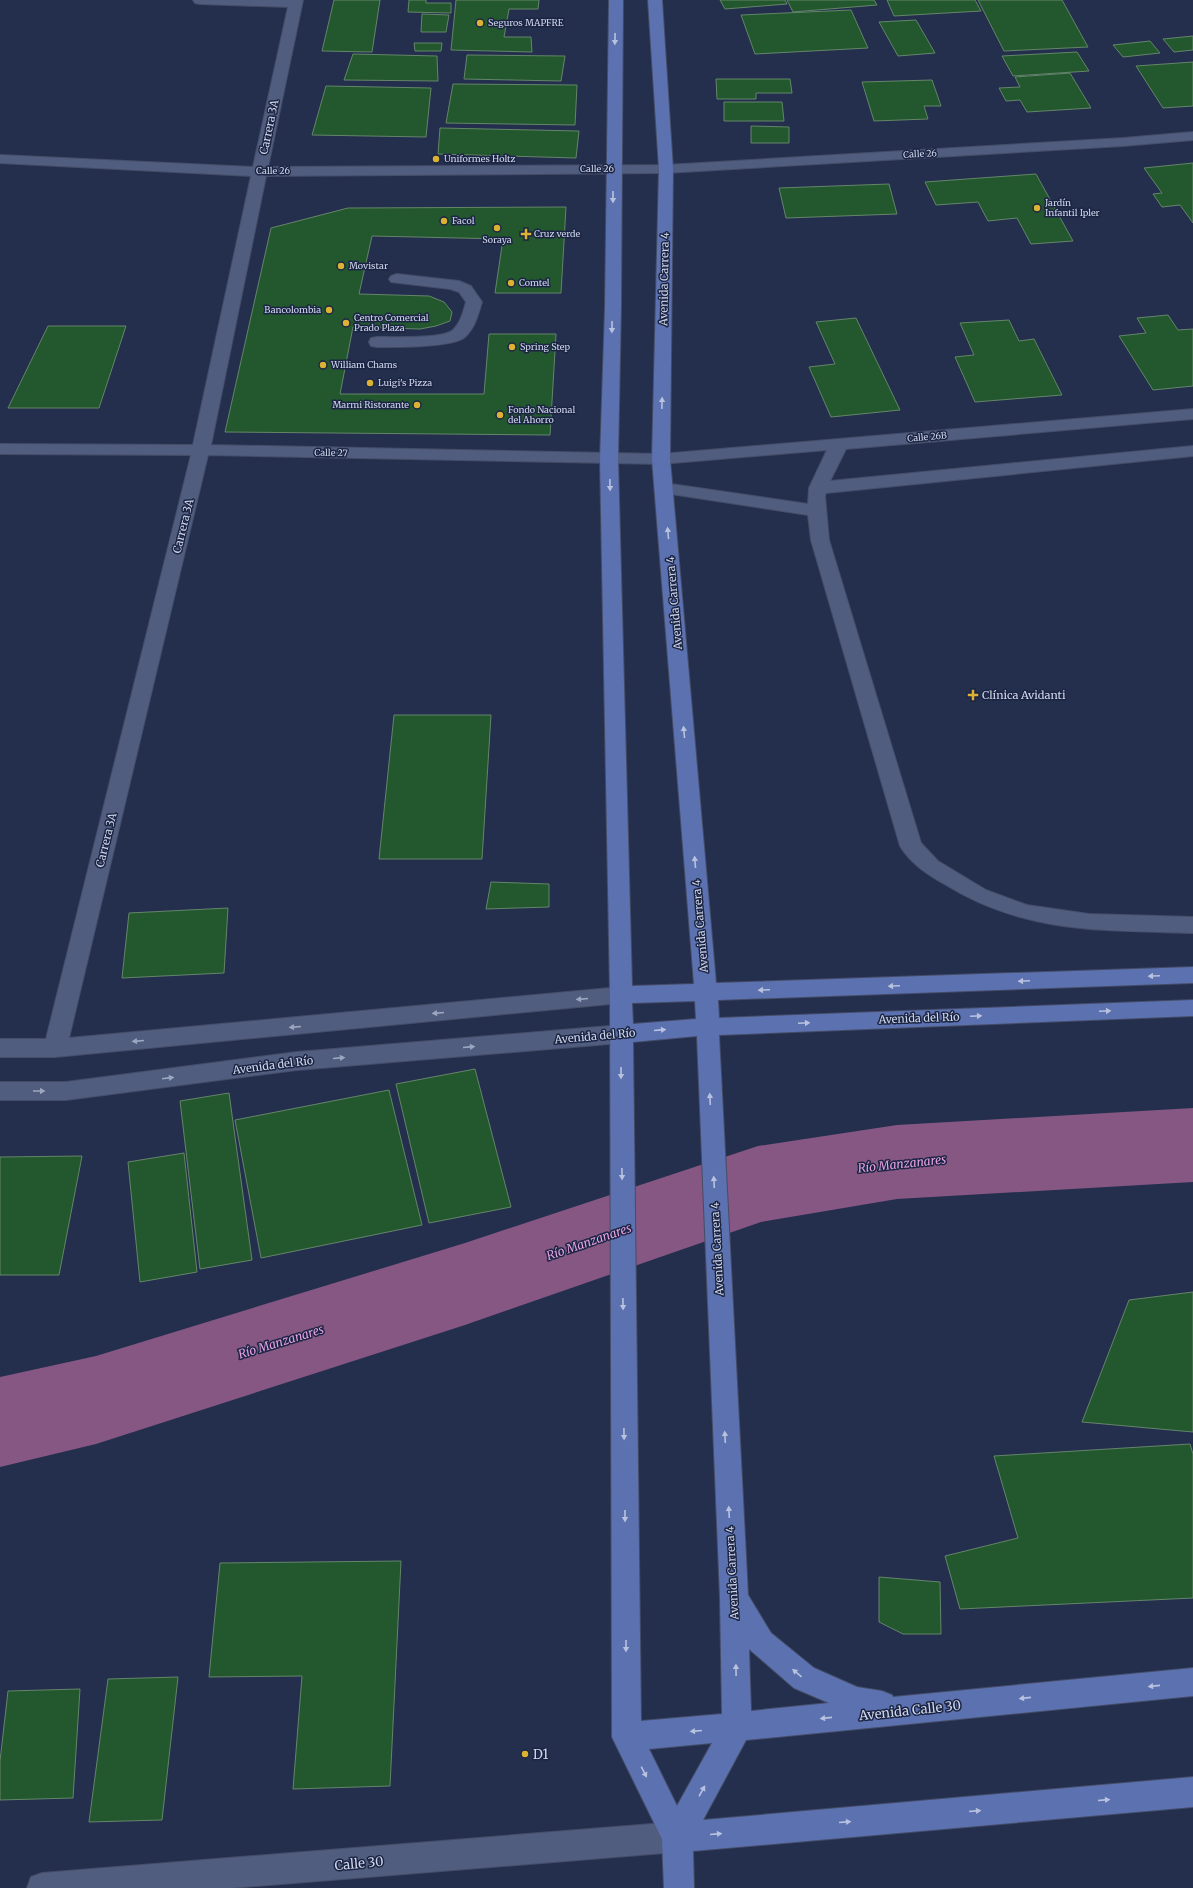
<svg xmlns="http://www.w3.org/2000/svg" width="1193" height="1888" viewBox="0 0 1193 1888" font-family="Merriweather,serif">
<rect width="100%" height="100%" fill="#242f4e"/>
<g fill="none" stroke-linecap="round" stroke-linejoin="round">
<path fill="#865783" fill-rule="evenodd" d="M1193,1108V1182L897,1199L761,1222L465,1325L96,1444L0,1467V1377L96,1356L465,1243L758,1146L897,1125Z"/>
</g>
<path fill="#23582f" stroke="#648569" d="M334,0H380L372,52L322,51Z
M409,0H426V3H451V13L408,12Z
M456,0H539L538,9H509L504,37H531L532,52L451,50Z
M720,0H785L787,4L725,9Z
M787,0H874L877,5L793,12Z
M887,0H975L981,11L894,16Z
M978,0H1062L1088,47L1004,51Z
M851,10L868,48L755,54L741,15Z
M422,14L449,15L446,32H421Z
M916,20L935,53L898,56L879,22Z
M1193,36V50L1174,52L1163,39Z
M1150,41L1160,53L1123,57L1113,45Z
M414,43H442L441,51H415Z
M1077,52L1089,71L1013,76L1002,56Z
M353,54L437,56L438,81L344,80Z
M467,55L565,56L561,81L464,79Z
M1193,62V106L1163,108L1136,66Z
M1070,73L1091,108L1027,112L1020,100L1006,101L999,88L1020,87L1015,77Z
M716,79H790L792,93H756V99H717Z
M932,80L941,106H924L928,119L874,121L862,82Z
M453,84L577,85L575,125L446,123Z
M326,86L431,88L426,137L312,135Z
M724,102H782L784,121H724Z
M751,126L789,127V143H751Z
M440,128L579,131L576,158L438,154Z
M1193,163V223L1180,205L1162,207L1153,194L1162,193L1144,168Z
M1036,174L1073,241L1031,244L1017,218L988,221L978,202L936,205L925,182Z
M889,184L897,214L786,218L779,188Z
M566,207L561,293H495L503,239L372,236L359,294L429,296L444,302L452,312L450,321L436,326L420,329L353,327L340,394H484L489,334H556L550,435L225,432L271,228L348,208Z
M1168,315L1178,330L1193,329V386L1153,390L1119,336L1146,333L1137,318Z
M856,318L900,410L831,417L809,367L835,364L816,322Z
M1009,320L1019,341L1034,339L1062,395L975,402L955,357L974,355L960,323Z
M48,326H126L99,408H8Z
M394,715H491L482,859H379Z
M491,882L549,884V907L486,909Z
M228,908L224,973L122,978L129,913Z
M475,1069L511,1207L429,1223L396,1084Z
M389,1090L422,1225L261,1258L235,1120Z
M229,1093L252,1260L200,1269L180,1101Z
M184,1153L197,1272L140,1282L128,1162Z
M82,1156L59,1275H0V1157Z
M1193,1292V1432L1082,1422L1129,1300Z
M1190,1444L1193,1454V1598L960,1609L945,1556L1018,1538L994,1456Z
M401,1561L390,1786L293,1789L302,1676L209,1677L220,1563Z
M879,1577L940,1582L941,1634H903L879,1622Z
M178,1677L162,1820L89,1822L108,1679Z
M80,1689L73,1798L0,1800V1761L8,1691Z"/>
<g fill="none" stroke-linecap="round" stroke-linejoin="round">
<g stroke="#444c67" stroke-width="2">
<path id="minor" d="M193,0H303L268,167L666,165L1123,138L1193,132V140L1123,146L666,173L266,176L211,445L661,454L1193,409V419L846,449L830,481L1193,446V456L826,493L825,496L829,540L921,843L938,861L986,890L1027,905L1089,914L1193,917V933C1104,930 1025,934 946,885C928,875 911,864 900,846L811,540L808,515L664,493L658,492L655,488L658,484L664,483L808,504L809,488L827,450L661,464L208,455L69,1038L621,987L629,989L632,995L629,1001L621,1003L55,1057H0V1039H46L191,455L0,454V444L193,445L251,176L0,163V155L253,167L288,7L200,4L195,3Z
M397,274L459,281L471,286L482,302C478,315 475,328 465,337C453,348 394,347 377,347L371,346L369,342L371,338L377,337C392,337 444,339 453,330C461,322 463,312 466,302L459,292L450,289L391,282L389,279L391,276Z
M621,1025L629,1028L632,1034L629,1040L621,1043L297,1070L66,1100H0V1082H66L297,1052Z
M677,1822L688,1826L692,1837L688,1848L677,1852L232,1888H27L31,1877L42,1873Z"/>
</g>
<g stroke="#444c67" stroke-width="2">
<path id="major" d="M609,0H623L621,307L618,459L632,986L694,984L652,459L659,169L648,0H662L673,169L670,459L716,983L1193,967V983L718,1000L719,1018L1193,1000V1016L719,1035L748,1595L771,1633L814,1668L857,1687L882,1691L892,1695L893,1697L1193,1668V1696L746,1740L703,1820L1193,1777V1807L693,1851L694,1888H664L662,1839L612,1737L610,995L600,459L605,307ZM695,1001L696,1019L633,1024L632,1003ZM697,1036L720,1598L722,1714L641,1721L633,1042ZM749,1649L794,1688L829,1703L751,1711ZM712,1743L677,1806L649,1749Z"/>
</g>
<use href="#minor" fill="#505d7f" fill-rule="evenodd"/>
<use href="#major" fill="#5c71b0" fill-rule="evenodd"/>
</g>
<defs><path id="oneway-solid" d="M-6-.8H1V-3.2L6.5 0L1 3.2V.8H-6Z"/></defs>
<g fill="#b8c2df">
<use href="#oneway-solid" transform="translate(615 39) rotate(91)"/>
<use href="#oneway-solid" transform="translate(613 197) rotate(90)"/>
<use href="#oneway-solid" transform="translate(612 327) rotate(91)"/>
<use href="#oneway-solid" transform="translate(662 403) rotate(-89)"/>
<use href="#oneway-solid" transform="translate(610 485) rotate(89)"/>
<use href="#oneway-solid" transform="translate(668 533) rotate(-95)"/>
<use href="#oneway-solid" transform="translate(684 732) rotate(-95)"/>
<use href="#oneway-solid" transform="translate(695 862) rotate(-95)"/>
<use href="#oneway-solid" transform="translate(1154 976) rotate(178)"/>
<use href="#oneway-solid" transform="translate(1024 981) rotate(178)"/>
<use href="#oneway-solid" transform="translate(894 986) rotate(178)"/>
<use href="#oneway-solid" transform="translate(764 990) rotate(178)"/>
<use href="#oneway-solid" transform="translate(1105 1011) rotate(-2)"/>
<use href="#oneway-solid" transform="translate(976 1016) rotate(-2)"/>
<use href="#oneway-solid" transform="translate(804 1023) rotate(-2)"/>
<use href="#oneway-solid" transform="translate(660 1030) rotate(-5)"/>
<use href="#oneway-solid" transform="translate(621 1073) rotate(90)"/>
<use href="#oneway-solid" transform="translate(710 1099) rotate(-93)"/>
<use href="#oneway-solid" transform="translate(622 1174) rotate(89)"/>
<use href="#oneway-solid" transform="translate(714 1182) rotate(-93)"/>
<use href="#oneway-solid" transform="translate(623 1304) rotate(89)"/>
<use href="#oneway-solid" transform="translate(624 1434) rotate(89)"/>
<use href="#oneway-solid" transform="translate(725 1437) rotate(-93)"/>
<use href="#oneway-solid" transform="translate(729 1512) rotate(-93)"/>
<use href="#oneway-solid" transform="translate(625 1516) rotate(90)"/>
<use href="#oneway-solid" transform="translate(626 1646) rotate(90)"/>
<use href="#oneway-solid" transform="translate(736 1670) rotate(-91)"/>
<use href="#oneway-solid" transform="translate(797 1673) rotate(-140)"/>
<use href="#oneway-solid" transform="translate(1154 1686) rotate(174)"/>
<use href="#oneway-solid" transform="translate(1025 1698) rotate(174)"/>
<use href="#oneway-solid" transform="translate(826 1718) rotate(174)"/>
<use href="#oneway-solid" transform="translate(696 1731) rotate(175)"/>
<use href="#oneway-solid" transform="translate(644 1772) rotate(63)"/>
<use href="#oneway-solid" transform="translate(702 1791) rotate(-61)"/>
<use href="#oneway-solid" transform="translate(1104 1800) rotate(-5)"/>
<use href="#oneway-solid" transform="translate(975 1811) rotate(-5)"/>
<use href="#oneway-solid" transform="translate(845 1822) rotate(-5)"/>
<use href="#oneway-solid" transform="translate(716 1834) rotate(-5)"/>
</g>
<g fill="#9ca6c0">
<use href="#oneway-solid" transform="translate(582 999) rotate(175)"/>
<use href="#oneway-solid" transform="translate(438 1013) rotate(175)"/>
<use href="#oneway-solid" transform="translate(295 1027) rotate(175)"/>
<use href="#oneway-solid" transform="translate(138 1041) rotate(175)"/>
<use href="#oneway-solid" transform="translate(469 1047) rotate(-5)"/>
<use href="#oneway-solid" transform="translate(339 1058) rotate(-5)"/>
<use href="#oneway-solid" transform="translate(168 1078) rotate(-7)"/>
<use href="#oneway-solid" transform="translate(39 1091)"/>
</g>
<g fill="#dcb233" stroke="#1b2543" stroke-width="1.5">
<circle cx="480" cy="23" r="4"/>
<circle cx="436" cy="159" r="4"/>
<circle cx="1037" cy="208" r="4"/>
<circle cx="444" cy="221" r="4"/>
<circle cx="497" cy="228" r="4"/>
<path d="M524 228h4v4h4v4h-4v4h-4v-4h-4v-4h4z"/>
<circle cx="341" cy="266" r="4"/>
<circle cx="511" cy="283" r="4"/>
<circle cx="329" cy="310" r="4"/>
<circle cx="346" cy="323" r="4"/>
<circle cx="512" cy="347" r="4"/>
<circle cx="323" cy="365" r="4"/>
<circle cx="370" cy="383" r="4"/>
<circle cx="417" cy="405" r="4"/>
<circle cx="500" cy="415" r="4"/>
<path d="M971 689h4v4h4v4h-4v4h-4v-4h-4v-4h4z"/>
<circle cx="525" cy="1754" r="4"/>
</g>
<g text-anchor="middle" stroke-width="3" stroke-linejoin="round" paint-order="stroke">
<g font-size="9" fill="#cfd6eb" stroke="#1b2543" text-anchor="start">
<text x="488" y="26">Seguros MAPFRE</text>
<text x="444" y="162">Uniformes Holtz</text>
<text x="1045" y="206">Jardín<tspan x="1045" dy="10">Infantil Ipler</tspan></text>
<text x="452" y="224">Facol</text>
<text x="534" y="237">Cruz verde</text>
<text x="497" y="243" text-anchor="middle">Soraya</text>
<text x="349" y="269">Movistar</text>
<text x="519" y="286">Comtel</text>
<text x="321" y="313" text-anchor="end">Bancolombia</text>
<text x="354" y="321">Centro Comercial<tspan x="354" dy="10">Prado Plaza</tspan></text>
<text x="520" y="350">Spring Step</text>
<text x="331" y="368">William Chams</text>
<text x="378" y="386">Luigi's Pizza</text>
<text x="409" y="408" text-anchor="end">Marmi Ristorante</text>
<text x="508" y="413">Fondo Nacional<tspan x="508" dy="10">del Ahorro</tspan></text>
</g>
<g font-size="9" fill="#cfd6eb" stroke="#1b2543">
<text transform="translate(920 154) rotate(-3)" y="3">Calle 26</text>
<text x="597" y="172">Calle 26</text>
<text x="273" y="174">Calle 26</text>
<text transform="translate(927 437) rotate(-5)" y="3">Calle 26B</text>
<text transform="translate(331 453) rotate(1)" y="3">Calle 27</text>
</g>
<g font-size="11" fill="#cfd6eb" stroke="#1b2543">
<text transform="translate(269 127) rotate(-78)" y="4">Carrera 3A</text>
<text transform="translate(664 279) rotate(-89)" y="4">Avenida Carrera 4</text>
<text transform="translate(183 526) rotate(-76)" y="4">Carrera 3A</text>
<text transform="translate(674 603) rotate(-95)" y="4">Avenida Carrera 4</text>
<text transform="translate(106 840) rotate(-76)" y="4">Carrera 3A</text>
<text transform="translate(700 926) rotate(-95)" y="4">Avenida Carrera 4</text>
<text transform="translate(919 1018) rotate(-2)" y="4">Avenida del Río</text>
<text transform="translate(595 1036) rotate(-5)" y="4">Avenida del Río</text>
<text transform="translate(273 1065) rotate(-7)" y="4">Avenida del Río</text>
<text transform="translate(717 1249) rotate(-93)" y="4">Avenida Carrera 4</text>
<text transform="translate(732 1573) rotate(-93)" y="4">Avenida Carrera 4</text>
</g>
<g font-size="11" fill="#cfd6eb" stroke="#1b2543" text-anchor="start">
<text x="982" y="699">Clínica Avidanti</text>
</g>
<g font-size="12" font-style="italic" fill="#e8a2e3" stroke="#1b2543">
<text transform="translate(902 1164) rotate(-6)" y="4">Río Manzanares</text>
<text transform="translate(589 1242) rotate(-19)" y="4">Río Manzanares</text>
<text transform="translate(281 1342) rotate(-17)" y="4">Río Manzanares</text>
</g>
<g font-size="13" fill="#cfd6eb" stroke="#1b2543">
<text transform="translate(910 1710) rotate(-6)" y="5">Avenida Calle 30</text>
<text transform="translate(359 1863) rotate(-5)" y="5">Calle 30</text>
</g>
<g font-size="13" fill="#cfd6eb" stroke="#1b2543" text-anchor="start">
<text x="533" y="1759">D1</text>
</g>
</g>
</svg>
